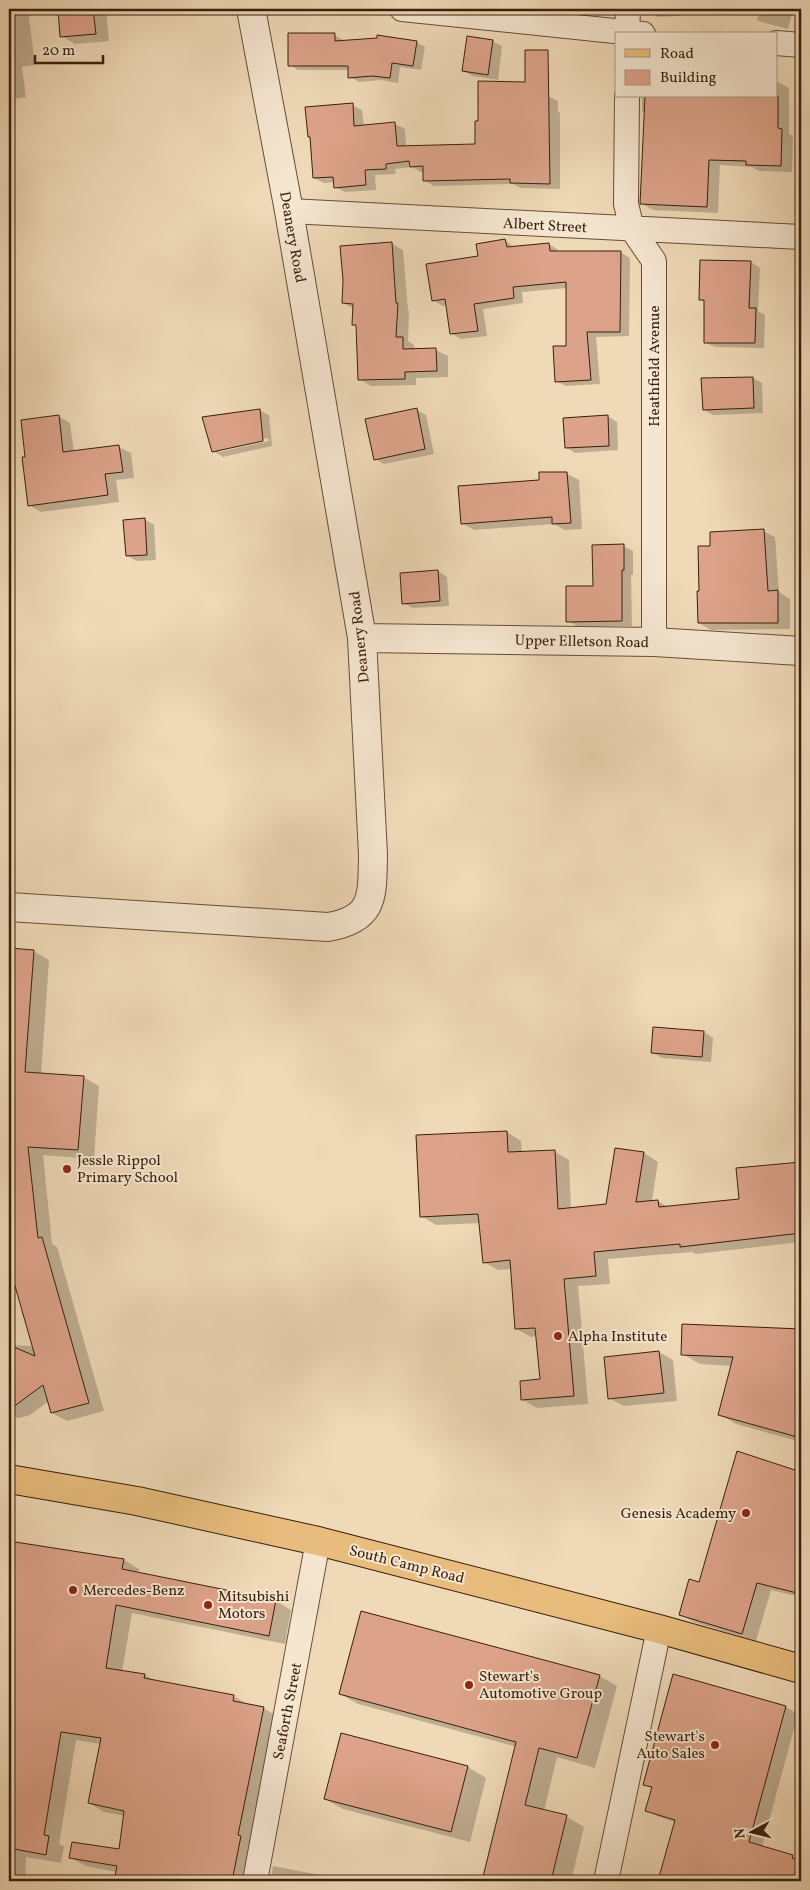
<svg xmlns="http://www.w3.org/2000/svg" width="810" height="1890" viewBox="0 0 810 1890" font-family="Vollkorn,serif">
<rect width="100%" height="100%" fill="#efd9b7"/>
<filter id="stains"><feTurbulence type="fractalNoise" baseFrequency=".004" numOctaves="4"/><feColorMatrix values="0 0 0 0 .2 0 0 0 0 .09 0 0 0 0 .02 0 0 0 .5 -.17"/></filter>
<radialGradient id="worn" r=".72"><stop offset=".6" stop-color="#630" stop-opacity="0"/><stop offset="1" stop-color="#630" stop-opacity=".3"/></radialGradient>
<path fill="#0003" fill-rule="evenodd" d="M9,9H28L35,65L22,67L26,97L9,100Z
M59,9H106L109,41L75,44L61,36Z
M647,9H778L792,14L788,29L762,22L757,20L759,14L680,9V16L658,17L647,11Z
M334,35L343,40V42H416L425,47L421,70L400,67L398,83L381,80L359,82L350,77L349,70H298L290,65Z
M492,41L502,46L498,80L473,76L463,71Z
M776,81L789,88V134L793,136L792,172L759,171L752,167L720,165L718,213L653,210L641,203L645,113L642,111V96H776Z
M548,96L558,101V112L560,113V189L521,188L513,184L434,186L424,180V172H421L412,167L395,169L396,174L375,175L376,190L345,192L335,187V182L324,183L314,178L352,105L362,110L364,126L395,124L405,129L406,147L476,145Z
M797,167H801V208L795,205Z
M505,240L515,248L549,244L558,250V253L620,252L630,258L629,336L596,337L600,384L566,386L556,381L568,347L567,288L522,292L523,303L483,309L487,336L461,339L452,334L447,305L443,306L433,300L479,257Z
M391,243L403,250L408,310L409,311L408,341L414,345V350H436L448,356V377L416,378V385L371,386L359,379L358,326L354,324V309L343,303Z
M751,262L760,268L758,311L765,315L764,348L715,347L705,342L706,302L700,299Z
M753,378L762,383L763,413L713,415L704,410Z
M259,410L269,415L272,446L223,457L213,451ZM268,438L269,441L219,452V449Z
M416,410L426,415L434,454L384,464L375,459Z
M58,416L70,423L74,452L119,447L131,453L134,478L116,480L119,502L41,512L29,505L27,458Z
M607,416L617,422L618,450L575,453L566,447Z
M567,474L579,480L582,529L565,530L554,524L474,530L462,523L540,481Z
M144,519L154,525L156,560L136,561L127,555Z
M763,531L775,537L779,592L790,599V629L711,630L699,623L701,592L712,547Z
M623,546L633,551V575H631L632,626H577L568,621Z
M438,571L447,577L449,606L413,608L403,603Z
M9,950L33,951L49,960L41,1075L83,1077L99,1086L94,1159L43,1155L52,1244L57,1247L104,1411L67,1421L52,1413L49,1401L30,1415L19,1418L9,1417V1345L33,1346L9,1260Z
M704,1032L713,1038L711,1062L662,1058L652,1052Z
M507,1132L521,1141L522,1153L555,1152L569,1160L571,1209L607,1206L616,1149L644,1153L658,1162L652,1201H658L670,1208L740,1200L737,1170L801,1163V1242L696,1254L692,1252L608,1259L610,1284L578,1286L588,1404L537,1408L523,1400L541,1380L537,1336L531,1337L517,1329L512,1269L498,1270L484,1262L480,1223L436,1225L421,1216Z
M684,1325L801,1330V1442L736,1424L719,1414L732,1366L700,1364L683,1354Z
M659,1352L673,1360L677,1401L624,1406L609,1398Z
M738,1452L801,1474V1597L771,1590L756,1641L694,1622L680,1614L700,1583Z
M9,1542L124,1560L139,1569L138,1573L276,1601L291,1610L285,1644L132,1613L122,1672L145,1675L156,1682L233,1696L249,1705L263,1708L279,1717L249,1881H116L117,1872L86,1866L71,1858L120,1851L125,1816L104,1812L89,1803L101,1744L76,1740L59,1844L64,1846L61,1863L26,1857L25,1881H9Z
M599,1676L617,1686L595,1768L557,1757L544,1811L567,1817L584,1827L571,1881H483L517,1747L358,1704L340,1694Z
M674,1676L786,1707L798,1714L762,1847L792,1856L801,1861V1881H662L663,1878L660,1877L675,1822L659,1817L647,1810L653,1789L644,1784Z
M468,1767L486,1778L470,1842L343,1809L325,1799Z
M273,1866L352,1881H270Z"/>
<path fill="#dda38a" stroke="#381f0b" d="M58,9H93L96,34L60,37Z
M288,33H335V41L377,38V35L417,41L413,66L392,63L390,78L372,76L348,78V66H288Z
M467,36L493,40L488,75L462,71Z
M525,50H548L550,184L510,183V179L423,181V166L410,167L409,161L386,164V169L365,170L366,185L334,188L333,177L313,178L310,137H308L305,107L353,103L354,126L395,122L397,146L475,144V121H478V81L525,82Z
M645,96H778V128L782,129L781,166L746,165V161L709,160L707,207L640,204Z
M505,239L507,247L549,243L550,251H621L620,332H587L591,380L555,382L553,346H566V282L513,287L514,298L474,304L478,331L450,334L445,299L432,301L426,264L478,256L476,244Z
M392,242L396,303H398L396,337H403V349L436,348L437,371L405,372V379L358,380L356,325H352L353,304L342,303L343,280L340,246Z
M700,260L751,261L749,308H756L755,343H704V300H699Z
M753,377L754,408L703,410L701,378Z
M417,408L425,449L374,460L365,419Z
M260,409L263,441L212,452L202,417Z
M59,415L63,452L119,445L123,472L105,474L108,495L28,506L22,457H25L21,420Z
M608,415L609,446L565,448L563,418Z
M539,472H567L571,523L552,524V517L461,524L458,486L539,480Z
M145,518L147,555L126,556L123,520Z
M764,529L768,591L778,590V623H698L697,591H699L698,546H710V532Z
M624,544V570H622V621L566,622V586H593L592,545Z
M438,570L440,601L402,604L400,573Z
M9,948L34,950L25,1072L84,1076L78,1150L28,1147L38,1238L42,1237L89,1403L51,1413L43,1385L9,1410V1345L35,1356L9,1265Z
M653,1027L704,1031L702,1057L651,1053Z
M507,1131L508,1152L555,1150L558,1209L606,1204L615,1148L644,1152L636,1202L658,1200L659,1207L739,1199L736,1168L801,1162V1191H796L801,1233L680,1247V1244L594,1252L596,1276L564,1279L574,1396L521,1400L520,1381L540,1379L535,1328L515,1329L510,1260L483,1263L478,1214L420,1217L416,1135Z
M682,1324L801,1329V1438L718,1415L733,1357L681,1355Z
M659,1351L664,1393L608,1399L604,1357Z
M737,1451L801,1472V1594L757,1583L742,1634L679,1615L689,1579L699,1582Z
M9,1541L124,1559L122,1569L276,1600L269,1636L116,1605L106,1668L145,1674L144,1678L234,1695L233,1701L264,1707L238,1835L241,1836L232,1881H114L117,1866L69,1858L72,1842L119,1849L124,1811L88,1803L101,1738L61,1732L44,1835L49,1836L46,1855L9,1848Z
M361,1611L600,1675L577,1758L539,1748L525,1805L567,1815L551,1881H482L516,1742L339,1694Z
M673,1674L786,1706L749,1842L793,1855L792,1858L801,1860V1881H672L659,1877L675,1820L645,1811L652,1787L643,1785Z
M341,1733L468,1766L451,1832L324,1799Z"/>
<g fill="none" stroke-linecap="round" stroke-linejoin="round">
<g stroke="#664e36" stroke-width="26">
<path id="minor" d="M402,9L643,34
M627,34L628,9
M776,43L801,45
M627,96L626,204L632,229L654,261V642
M289,211L801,237
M255,1881L318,1541
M606,1881L659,1629"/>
</g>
<g stroke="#664e36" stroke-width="30">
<path id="tertiary" d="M362,638L654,642L801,651
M9,907L328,927C375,919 372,896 373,855L362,638L289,211L251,9"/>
</g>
<g stroke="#381f0b" stroke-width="30">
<path id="primary" d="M9,1479L137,1501L318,1541L659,1629L801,1669"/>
</g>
<use href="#minor" stroke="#f5e6d0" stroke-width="24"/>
<use href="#tertiary" stroke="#f5e6d0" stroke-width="28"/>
<use href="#primary" stroke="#e8bc7c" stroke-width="28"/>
</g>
<g fill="#8f2418" stroke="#f5e6d0" stroke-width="2">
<circle cx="67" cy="1169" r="5"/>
<circle cx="558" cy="1336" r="5"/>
<circle cx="746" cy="1513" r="5"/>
<circle cx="73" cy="1590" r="5"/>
<circle cx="208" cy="1605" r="5"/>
<circle cx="469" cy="1685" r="5"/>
<circle cx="715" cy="1745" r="5"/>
</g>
<g text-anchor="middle" stroke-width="4" stroke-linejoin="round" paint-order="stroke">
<g font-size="15" fill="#381f0b" stroke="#f5e6d0">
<text transform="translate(545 225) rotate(3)" y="5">Albert Street</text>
<text transform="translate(293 237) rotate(80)" y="5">Deanery Road</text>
<text transform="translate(654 366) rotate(-90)" y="5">Heathfield Avenue</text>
<text transform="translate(359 637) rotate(-96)" y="5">Deanery Road</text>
<text transform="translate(582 641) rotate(1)" y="5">Upper Elletson Road</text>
<text transform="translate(407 1564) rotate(14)" y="5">South Camp Road</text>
<text transform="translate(287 1711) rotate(-79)" y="5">Seaforth Street</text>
</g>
<g font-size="15" fill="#381f0b" stroke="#f5e6d0" text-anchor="start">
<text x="77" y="1165">Jessle Rippol<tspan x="77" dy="17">Primary School</tspan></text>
<text x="568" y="1341">Alpha Institute</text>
<text x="736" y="1518" text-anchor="end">Genesis Academy</text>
<text x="83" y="1595">Mercedes-Benz</text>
<text x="218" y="1601">Mitsubishi<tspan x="218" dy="17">Motors</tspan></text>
<text x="479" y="1681">Stewart's<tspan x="479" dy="17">Automotive Group</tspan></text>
<text x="705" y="1741" text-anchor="end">Stewart's<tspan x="705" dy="17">Auto Sales</tspan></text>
</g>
</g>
<rect width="810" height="1890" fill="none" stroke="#efd9b7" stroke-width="30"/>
<rect x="10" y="10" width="790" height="1870" fill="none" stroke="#381f0b" stroke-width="2.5"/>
<rect x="15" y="15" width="780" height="1860" fill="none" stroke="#381f0b"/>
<rect x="615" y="32" width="162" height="65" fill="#f5e6d0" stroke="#a99681"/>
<rect x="625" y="49" width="25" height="8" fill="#e8bc7c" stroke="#a99681"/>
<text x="660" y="58" font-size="15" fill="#381f0b">Road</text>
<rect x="625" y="70" width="25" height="15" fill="#dda38a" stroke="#a99681"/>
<text x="660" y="82" font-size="15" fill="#381f0b">Building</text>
<g transform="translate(752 1832) rotate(263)" stroke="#f5e6d0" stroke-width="4" paint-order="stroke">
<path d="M0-4L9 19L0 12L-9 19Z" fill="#381f0b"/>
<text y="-8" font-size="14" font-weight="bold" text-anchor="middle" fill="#381f0b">N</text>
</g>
<path d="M35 55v8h68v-8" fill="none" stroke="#381f0b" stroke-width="2.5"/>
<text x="42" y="55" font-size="15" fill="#381f0b" stroke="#f5e6d0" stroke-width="4" paint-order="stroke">20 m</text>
<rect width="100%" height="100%" filter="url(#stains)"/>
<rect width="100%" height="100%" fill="url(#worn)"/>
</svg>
